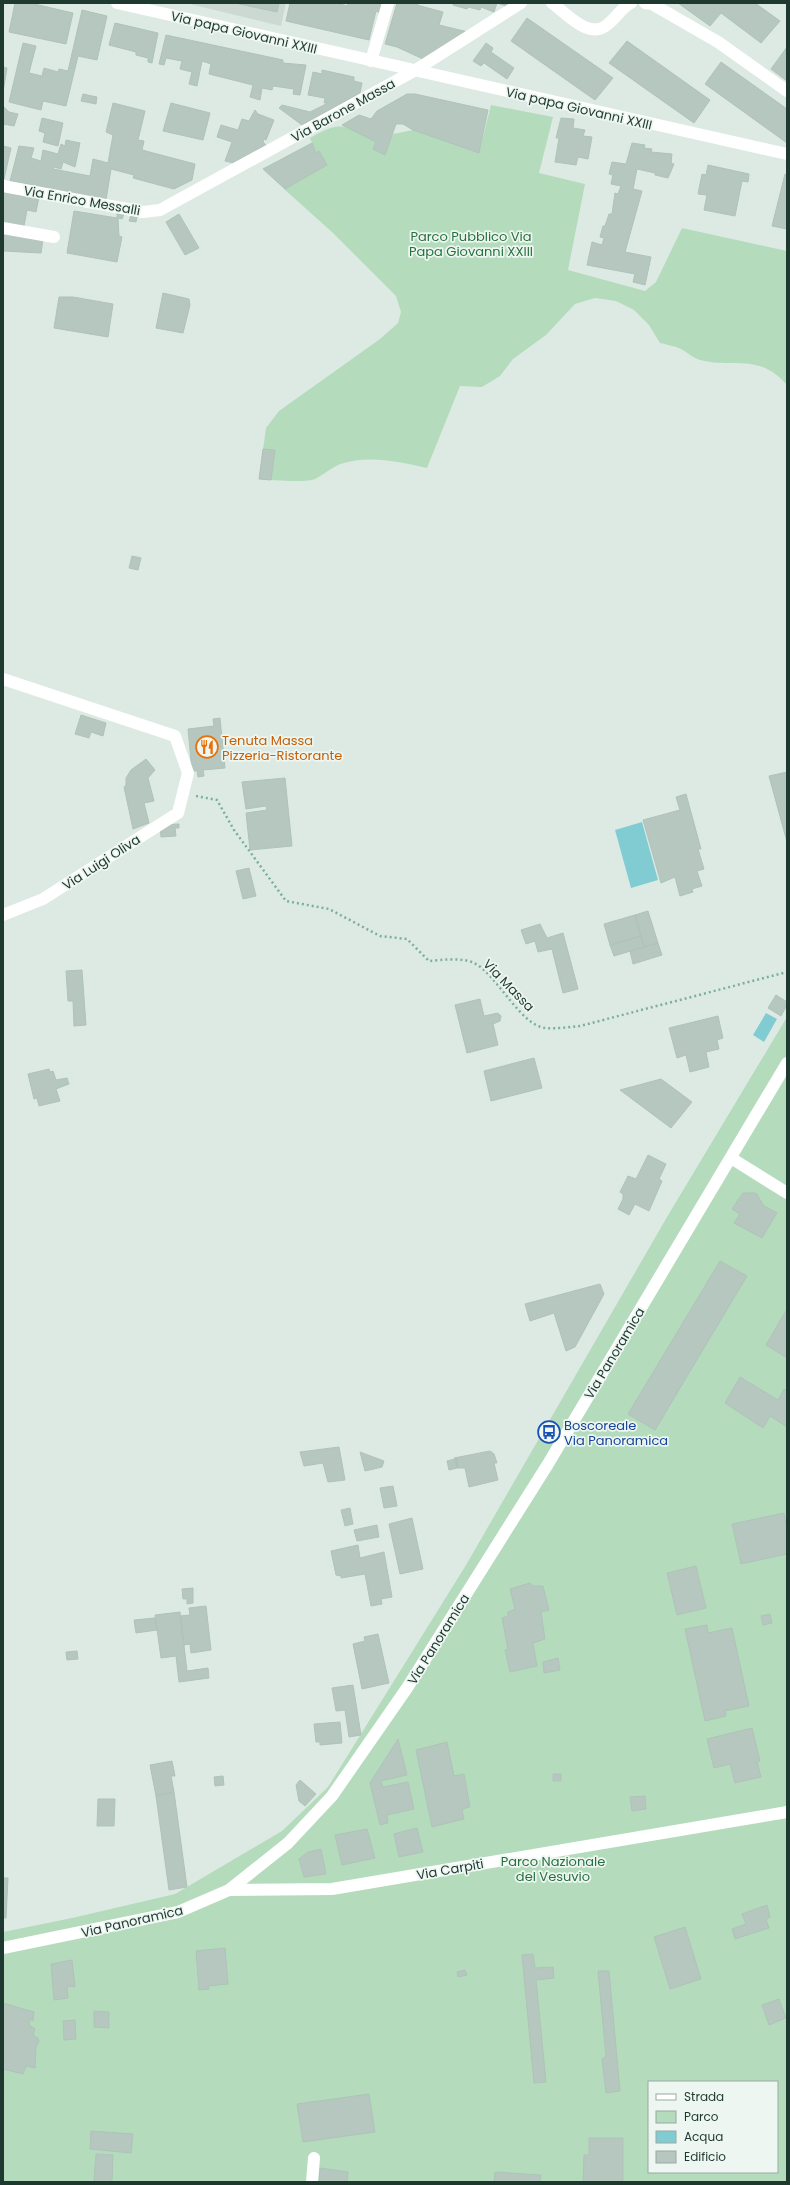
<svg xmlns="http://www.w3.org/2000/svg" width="790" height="2185" viewBox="0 0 790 2185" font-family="Poppins,sans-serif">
<rect width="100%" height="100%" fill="#ddeae3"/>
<path fill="#cbd9d2" d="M186,3H286L281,26Z"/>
<path fill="#b4dcbc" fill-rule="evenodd" d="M491,105L553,117L539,173L585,184L568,270L645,291L656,282L682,228L787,251V385C758,352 734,369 700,360C693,358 687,352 681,349C675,346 667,345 660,343L649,325L634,310L616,301L595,298L575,304L546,335L513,359L500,376L482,387L460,386L427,468C401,462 370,455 344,463C333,466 325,474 315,479C307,483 269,480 259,479L266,428L279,411L380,339L398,323L401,312L396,296L332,232L284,189L327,165L319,151L316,153L310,138C343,119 344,126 376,142L373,148L385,155L393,134L413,130L479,153Z
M787,1017V2182H3V1932L72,1918L175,1894L282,1831L328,1787L466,1565L667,1217ZM649,2082H777V2172H649Z"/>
<path fill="#81ccd2" d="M642,822L658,880L631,888L615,830Z
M766,1013L777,1019L764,1042L753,1035Z"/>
<path fill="#b5c7be" stroke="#afc3b9" d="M15,3H30L73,13L66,44L9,32Z
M235,3H279L277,12Z
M290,3H337L347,6L348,3H383L380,13L376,11L369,40L286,21Z
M397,3H418L417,5L443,12L439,25L468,32L423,59L397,47L385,44Z
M453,3H511L510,7L497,3L494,12L481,7L480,10L468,7L467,9L453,5Z
M678,3H755L780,21L761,43L721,13L710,26Z
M82,10L107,16L97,60L78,56L66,106L43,101L41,110L9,102L23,43L36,46L29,73L42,76L44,68L58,72L59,69L68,71Z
M527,18L613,78L595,100L511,41Z
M115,23L158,33L152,63L148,62V58L136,55V52L109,45Z
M166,35L283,60V63L306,65L300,95L293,94L294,89L273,86L272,90L262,88L260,100L250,97L253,85L209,74L211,64L202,61L197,86L189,84L192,72L180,69L182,61L166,58L164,65L159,64Z
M627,41L710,100L694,123L609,63Z
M486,43L493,48L491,52L514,68L507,79L484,63L481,66L473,61Z
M787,47V81L771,69Z
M721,62L787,109V143L705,84Z
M3,67L7,68L3,92Z
M322,70L354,77V81L362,83L360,93L302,125L279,108L282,105L310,112L328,103H324L325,98L308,95L313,72L322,74Z
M83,94L97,97L96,104L81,101Z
M407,94H415L488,110L479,153L413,130L403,124H396L385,155L373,149L376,142L342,125L359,115L371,119L377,111Z
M113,103L145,111L138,140L144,141L142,150L195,164L192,180L174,189L133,178L134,175L111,169L106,200L10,181L19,146L34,148L31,158L41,161L43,150L58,154L61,144L65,146L66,140L80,143L75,167L63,162L61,169L54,167L53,169L90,176L93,159L108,163L113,135L106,132Z
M171,103L210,113L203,140L163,131Z
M3,106L9,112L18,114L14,126L4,124L3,129Z
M255,110L258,114L274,120L266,140L264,139L263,142L266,145L234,163L225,161L232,142L217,137L221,125L238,130L242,119L249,121Z
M42,118L63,123L58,146L43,142L45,133L39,131Z
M561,118L574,119L573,128L585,130L583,136L592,137L588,159L578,157L576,165L555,162L559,138H556Z
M312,143L316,153L319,151L327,165L285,189L263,169Z
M632,143L645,145L644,148L652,149L651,152L672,154L671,163L674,164L668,178L655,175V173L637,169L633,189L642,191L625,252L651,257L645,285L633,282L635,274L587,265L592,242L602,245L604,238L600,237L603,226H605L609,214H612L615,193L618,194L621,186L611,184L613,175L609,174L612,162L626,164Z
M3,146L11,148L4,179L3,178Z
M708,165L749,174L748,182L742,181L735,216L704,210L707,195L698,194L702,174L706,175Z
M785,174L787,175V229L772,226Z
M3,191L39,197L36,212L27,210L24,226L3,222Z
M74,211L117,218V213L124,214L122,219L118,218L119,236L122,237L117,262L67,253Z
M179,214L199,248L185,255L166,222Z
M131,215L137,217L136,222L129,221Z
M5,230L43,239L41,253L3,251Z
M163,293L189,299L190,305L183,333L156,328Z
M59,297H73L113,304L108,337L54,328Z
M263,449L275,450L271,480L259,479Z
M132,556L141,558L138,570L129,568Z
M81,715L106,723L103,736L91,732L89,738L75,734Z
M220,718L225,768L203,770L204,776L198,777L197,771H192L188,729L214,726L213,719Z
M146,759L155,770L148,778L154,801L144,803L149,823L133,829L124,787L126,785V778L131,770Z
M787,772V842L769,776Z
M285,778L292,846L250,850L246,813L267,810L266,806L246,809L242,782Z
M686,794L701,849H698L704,869L697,871L702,886L692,889L693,892L680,896L675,877L661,883L643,820L680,810L676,797Z
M179,824V828H175L176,836L161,837L160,825Z
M249,868L256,896L243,899L236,871Z
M648,911L658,943L644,947L635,915Z
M635,915L641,936L610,945L604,924Z
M540,924L547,938L563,933L578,989L563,993L552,949L538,952L535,941L526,944L521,930Z
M641,936L644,947L614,956L610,945Z
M658,943L662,955L633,964L630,951Z
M82,970L86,1025L74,1026L73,1001H68L66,971Z
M776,995L787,1002V1005L781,1016L768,1008Z
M480,999L484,1016L498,1013L501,1016L500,1021L493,1024L498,1045L467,1053L455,1005Z
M718,1016L723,1038L717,1040L719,1049L706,1052L709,1067L690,1072L686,1055L677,1058L669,1028Z
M534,1058L542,1088L491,1101L484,1071Z
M49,1069L50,1072L53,1071L56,1080L67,1078L69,1084L56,1089L60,1101L39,1106L37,1098L34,1099L28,1074Z
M661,1079L692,1102L671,1128L620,1090Z
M648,1155L666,1164L659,1179L662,1181L649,1211L635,1204L629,1215L618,1209L623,1199V1194L620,1192L628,1176L636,1179Z
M743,1193H756L764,1206L777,1213L762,1238L734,1223L740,1214L732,1209Z
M720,1261L747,1276L655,1430L628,1414Z
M600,1284L604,1294L575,1347L566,1351L554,1313L530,1321L525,1304Z
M787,1309V1358L766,1345Z
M740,1377L778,1400L784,1389L787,1391V1427L770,1416L763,1428L725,1403Z
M339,1447L345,1480L328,1482L323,1463L304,1466L300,1452Z
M490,1451L494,1454L497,1463H494L498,1480L469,1487L465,1468H458L457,1459L454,1458Z
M360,1452L384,1461L382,1467L365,1471Z
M455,1459H457L458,1468H457Z
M455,1459L457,1468L449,1470L447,1461Z
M393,1486L397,1506L384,1508L380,1488Z
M350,1508L353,1524L345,1526L341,1510Z
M784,1513L787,1529V1554L741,1564L732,1524Z
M412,1518L423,1569L400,1574L389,1524Z
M377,1525L379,1537L357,1541L354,1530Z
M358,1545L360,1558L384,1552L392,1597L381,1599L382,1604L371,1606L365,1574L341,1578V1576L336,1575L331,1551Z
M696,1566L706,1608L677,1615L667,1573Z
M530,1583L533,1586H543L549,1610L541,1612L545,1639L533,1643L537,1666L510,1672L505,1650L508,1649L502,1618L508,1616V1612L515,1609L510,1589Z
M193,1588V1603L187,1604V1599H183L182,1589Z
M206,1606L211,1650L191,1653L190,1644L184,1645L180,1616L190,1615L189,1608Z
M180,1612L187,1671L208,1668L209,1678L179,1682L176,1656L161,1658L155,1615Z
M770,1614L772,1623L763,1625L761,1616Z
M155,1618L157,1630L136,1633L134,1620Z
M707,1625L708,1633L732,1628L749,1706L725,1711L726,1716L705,1721L685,1629Z
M378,1634L389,1683L362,1689L353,1644L365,1641L364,1637Z
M77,1651L78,1659L67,1660L66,1652Z
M558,1658L560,1670L544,1673L543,1662Z
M353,1685L361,1735L349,1737L345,1710L336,1711L332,1688Z
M340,1722L342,1743L320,1745V1742H316L314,1724Z
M752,1728L760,1761L757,1762L761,1777L735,1783L730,1764L714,1768L707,1739Z
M398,1739L407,1775L381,1781L383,1787L408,1782L414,1809L387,1815L388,1823L380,1825L370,1783Z
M447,1742L454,1776L464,1774L470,1807L462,1809L464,1819L432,1827L416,1750Z
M172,1761L175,1776H171L174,1792L156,1796L150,1765Z
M553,1774H561V1781H553Z
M223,1776L224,1785L215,1786L214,1777Z
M300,1780L316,1794L305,1806L299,1801L296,1785Z
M174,1792L187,1887L169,1890L156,1796Z
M645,1796L646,1809L632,1811L630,1797Z
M98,1799H115L114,1826H97Z
M417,1828L423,1852L399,1857L394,1834Z
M367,1829L375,1858L342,1865L335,1835Z
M321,1849L326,1874L304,1877L299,1859L308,1852Z
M3,1878H8L6,1918H3Z
M767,1905L770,1917L766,1919L769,1928L735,1939L732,1929L746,1924L742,1914Z
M685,1927L701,1979L670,1989L654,1937Z
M225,1948L228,1984L208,1986L209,1989L199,1990L196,1951Z
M533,1954L535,1968L553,1967L554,1978L536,1980L546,2082L534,2083L522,1955Z
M72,1960L75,1987L67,1986L68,1998L54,2000L51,1964Z
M465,1970L467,1975L458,1977L457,1972Z
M598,1971H609L620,2091L606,2093L602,2059L606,2056Z
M779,1999L786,2018L769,2025L762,2005Z
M3,2003L34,2012L33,2021L30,2019L29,2025L35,2029L33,2035L38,2038L39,2042L36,2047L35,2068L26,2066L23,2074L3,2069Z
M94,2011L109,2012V2028L94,2027Z
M75,2020L76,2039L64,2040L63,2021Z
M369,2094L375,2132L303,2142L297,2104Z
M91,2131L133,2134L131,2153L90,2149Z
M589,2138H623V2182H583L584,2155H589Z
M96,2154L113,2155L112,2182H94Z
M320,2168L348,2172L347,2182H319Z
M495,2172L541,2175L540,2182H494Z"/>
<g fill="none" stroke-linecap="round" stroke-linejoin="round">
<path stroke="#7baf9b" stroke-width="2.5" stroke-dasharray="2 3" stroke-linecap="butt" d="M196,796L217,800L234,830L286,901L329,909L380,936L407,939L429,961C442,960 461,957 474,963C498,975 520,1026 546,1028C557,1029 569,1027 580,1026L787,972"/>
<path stroke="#fff" stroke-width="12" d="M117,3L787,154
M552,3C567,14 590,41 608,24C617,17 621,8 631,3
M645,3L652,4L718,42L787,91
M371,61L388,3
M3,186L143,212L160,210L414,71L521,3
M3,228L54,237
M3,679L175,736L188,773L178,813L43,899L3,915
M731,1158L787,1193
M229,1890L332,1889L787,1812
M312,2182L314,2158"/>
<path stroke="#fff" stroke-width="12" d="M3,1948L178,1912L229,1890L288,1843L332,1796L407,1688L548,1464L787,1063"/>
</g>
<defs>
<g id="restaurant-ring" transform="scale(1.15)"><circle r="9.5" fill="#edf6f1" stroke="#e8710a" stroke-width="1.5"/><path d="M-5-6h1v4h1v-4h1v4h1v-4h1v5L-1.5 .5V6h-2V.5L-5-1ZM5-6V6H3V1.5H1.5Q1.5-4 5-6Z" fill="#e8710a"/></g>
<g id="bus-ring" transform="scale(1.15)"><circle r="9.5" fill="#edf6f1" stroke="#1a4fb4" stroke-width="1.5"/><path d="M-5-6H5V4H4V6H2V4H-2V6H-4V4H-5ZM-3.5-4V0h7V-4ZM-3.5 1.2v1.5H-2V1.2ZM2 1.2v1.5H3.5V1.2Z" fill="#1a4fb4"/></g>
</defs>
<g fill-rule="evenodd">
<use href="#restaurant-ring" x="207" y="747"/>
<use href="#bus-ring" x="549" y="1432"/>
</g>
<g text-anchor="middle" stroke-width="3.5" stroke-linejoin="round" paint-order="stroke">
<g font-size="13" fill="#1e3930" stroke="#edf6f1">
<text transform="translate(244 32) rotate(13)" y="5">Via papa Giovanni XXIII</text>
<text transform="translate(579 108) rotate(13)" y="5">Via papa Giovanni XXIII</text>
<text transform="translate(343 110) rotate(-29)" y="5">Via Barone Massa</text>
<text transform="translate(82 200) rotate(10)" y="5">Via Enrico Messalli</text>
<text transform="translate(101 862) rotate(-33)" y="5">Via Luigi Oliva</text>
<text transform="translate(509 985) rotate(46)" y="5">Via Massa</text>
<text transform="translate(614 1353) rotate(-59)" y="5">Via Panoramica</text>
<text transform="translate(438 1639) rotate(-58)" y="5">Via Panoramica</text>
<text transform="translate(450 1869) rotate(-10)" y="5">Via Carpiti</text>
<text transform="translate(132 1921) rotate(-13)" y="5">Via Panoramica</text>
</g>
<g font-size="13" fill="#27713e" stroke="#edf6f1">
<text x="471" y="241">Parco Pubblico Via<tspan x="471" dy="15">Papa Giovanni XXIII</tspan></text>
<text x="553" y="1866">Parco Nazionale<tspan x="553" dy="15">del Vesuvio</tspan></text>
</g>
<g font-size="13" fill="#c56008" stroke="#edf6f1" text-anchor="start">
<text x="222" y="745">Tenuta Massa<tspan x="222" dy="15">Pizzeria-Ristorante</tspan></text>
</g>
<g font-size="13" fill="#164399" stroke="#edf6f1" text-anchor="start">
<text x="564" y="1430">Boscoreale<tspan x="564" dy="15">Via Panoramica</tspan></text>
</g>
</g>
<rect width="790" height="2185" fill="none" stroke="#1e3930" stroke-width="8"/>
<rect x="648" y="2081" width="130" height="92" fill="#edf6f1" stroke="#9aaaa4"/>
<rect x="656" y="2094" width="20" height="6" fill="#ffffff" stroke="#9aaaa4"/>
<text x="684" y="2101" font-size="12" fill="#1e3930">Strada</text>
<rect x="656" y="2111" width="20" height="12" fill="#b4dcbc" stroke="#9aaaa4"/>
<text x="684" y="2121" font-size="12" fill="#1e3930">Parco</text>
<rect x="656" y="2131" width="20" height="12" fill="#81ccd2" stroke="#9aaaa4"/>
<text x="684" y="2141" font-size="12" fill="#1e3930">Acqua</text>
<rect x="656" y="2151" width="20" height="12" fill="#b5c7be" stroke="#9aaaa4"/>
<text x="684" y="2161" font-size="12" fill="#1e3930">Edificio</text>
</svg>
